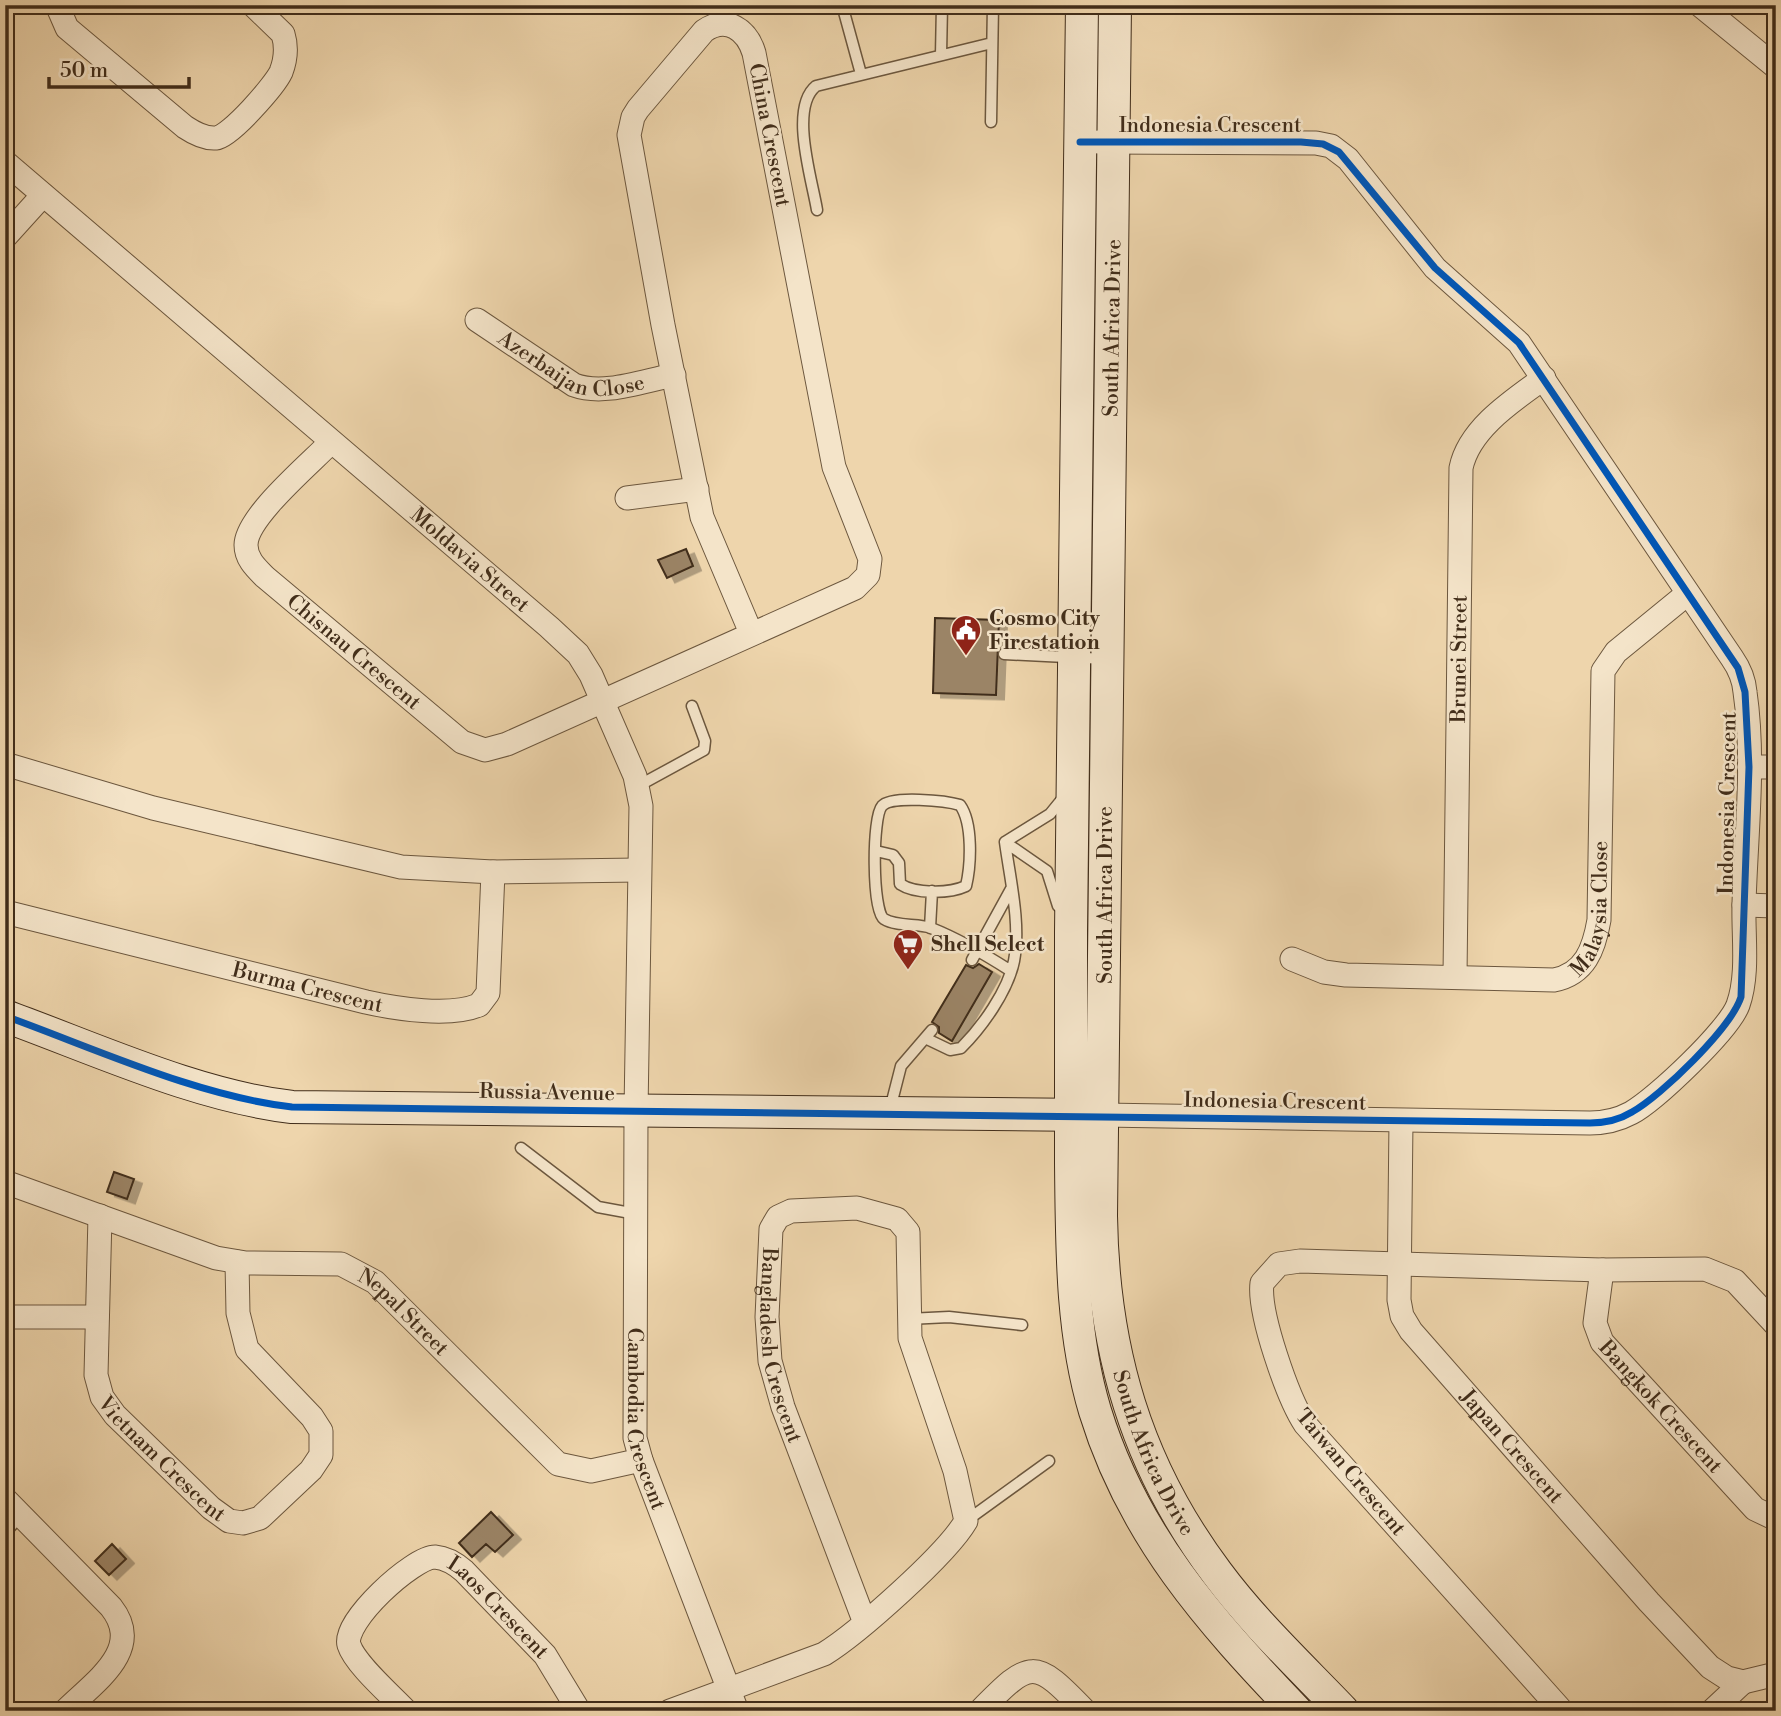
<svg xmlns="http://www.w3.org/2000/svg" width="1781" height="1716" viewBox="0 0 1781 1716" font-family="'Libre Bodoni',serif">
<defs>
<filter id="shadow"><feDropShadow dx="8" dy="4.5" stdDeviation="0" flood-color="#0004"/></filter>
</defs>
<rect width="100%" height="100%" fill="#eed5ac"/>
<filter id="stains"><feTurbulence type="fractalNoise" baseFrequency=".00286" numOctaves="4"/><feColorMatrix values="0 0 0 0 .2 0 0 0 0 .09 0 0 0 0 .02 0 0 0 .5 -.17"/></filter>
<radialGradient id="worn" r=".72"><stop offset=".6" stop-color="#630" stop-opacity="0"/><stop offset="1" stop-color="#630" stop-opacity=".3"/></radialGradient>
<path fill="#9b8466" stroke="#412d1a" stroke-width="2" filter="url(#shadow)" d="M686,549L693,566L667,578L658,560Z
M935,618L999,620L996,695L933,693Z
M979,964L992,972L952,1041L939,1033V1027L932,1022L966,965L973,968Z
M114,1172L134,1179L127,1199L107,1192Z
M491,1512L513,1535L495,1552L486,1544L472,1557L459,1543Z
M112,1544L126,1559L109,1575L95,1561Z"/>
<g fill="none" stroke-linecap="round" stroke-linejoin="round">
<g stroke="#6c573e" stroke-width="13">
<path id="lane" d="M844,12L861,74
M941,55L942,5
M991,122L993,5
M817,210C812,179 789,108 816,86L992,43
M1004,654L1105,659
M638,786L704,750L705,741L692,706
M1005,842L1047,871L1058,906
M1005,842L1050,814L1063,798
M876,851L893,855L899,863L900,884C915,894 949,894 966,886C971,865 973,823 960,805C947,801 891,795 882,806C872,817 872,911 884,919C897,927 918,923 931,928C959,939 986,955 1011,971
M930,928L932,891
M972,960L1011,889
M927,1039L950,1050L961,1048C982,1027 1008,991 1014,961C1021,924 1010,879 1005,842
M890,1109L901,1066L932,1030
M521,1148L598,1207L636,1214
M908,1319L949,1317L1022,1325
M966,1521L1049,1461
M5,1533L21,1515"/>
</g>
<g stroke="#6c573e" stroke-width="25">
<g id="street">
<path d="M57,5L67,28L185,127C194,133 205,139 216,138C230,137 275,85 281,72C286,59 287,47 283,34L253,5"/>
<path d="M1700,5L1776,67"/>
<path d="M1098,142L1316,143L1331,146L1348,159L1435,268L1519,343L1732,658C1739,668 1744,679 1745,692C1755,761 1746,834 1744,904C1743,936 1749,974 1738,1005C1729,1030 1655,1100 1631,1113C1618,1120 1604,1123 1590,1123L1103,1115"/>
<path id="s1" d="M5,162L549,627L578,654L591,675L635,776L641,806L636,1111L635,1438L641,1460L737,1711"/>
<path d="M5,237L43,195"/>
<path id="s2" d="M477,320L574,385C604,396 642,381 674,375"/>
<path id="s3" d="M331,442C311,463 246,517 246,545C246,559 256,568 265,577L462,742L485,750L507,744L855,588L868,575L870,559L834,467L754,53C747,30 727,15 704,31L638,109L633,117L629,135L663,325L702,517L751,633"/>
<path d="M627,498L697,489"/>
<path d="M5,764L153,808L401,867L493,872L639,870"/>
<path d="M1749,767H1776"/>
<path d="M1744,905L1776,906"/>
<path id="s4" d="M5,912L366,1002C397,1009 450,1017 479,1005L488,993L493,872"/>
<path id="s5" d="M1292,959L1324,972L1346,975L1554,980C1585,974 1594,949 1599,920L1603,671L1616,652L1687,594"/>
<path id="s6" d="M1455,976L1461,468C1469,429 1512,401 1544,378"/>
<path id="s7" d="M1401,1121L1399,1300L1402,1316L1411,1331L1649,1602L1710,1667L1727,1678L1743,1682L1776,1674"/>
<path id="s8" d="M5,1182L216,1258L246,1263L341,1264L375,1282L558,1464L591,1471L641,1460"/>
<path id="s9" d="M100,1216L96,1375L102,1397L115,1415L211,1508L229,1521L243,1523L260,1518L311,1470L321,1455V1431L312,1417L247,1349L238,1313L237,1262"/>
<path id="s10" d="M1602,1270L1595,1323L1602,1342L1755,1509L1776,1519"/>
<path d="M5,1317H97"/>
<path d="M5,1499L111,1607C145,1650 94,1682 65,1711"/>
<path id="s11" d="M406,1711C391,1695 355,1664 349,1645C342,1622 413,1557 435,1557C446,1558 456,1564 464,1571L545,1655L579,1711"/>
<path id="s12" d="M670,1711L824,1654C858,1633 947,1554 966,1521L955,1471L910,1338L908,1232L897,1219L857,1208L791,1211L778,1217L771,1229L767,1317L770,1361L783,1407L865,1623"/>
<path d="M980,1711C1031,1659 1034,1658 1085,1711"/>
<path d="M1562,1711L1305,1424C1288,1398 1258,1313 1262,1283L1279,1264L1300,1261L1602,1270L1705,1269L1735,1281L1776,1325"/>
<path d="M1712,1711L1743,1682"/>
</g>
</g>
<g stroke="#412d1a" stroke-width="34">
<g id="secondary">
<path d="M1082,5C1079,314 1073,623 1071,932C1071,1009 1071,1086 1071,1163C1072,1246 1071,1331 1095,1411C1133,1535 1209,1620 1296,1711"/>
<path id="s13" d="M1115,5L1101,1216C1103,1350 1136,1465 1217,1573C1254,1623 1300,1666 1343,1711"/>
<path d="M5,1016C96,1049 197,1096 292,1107L1091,1115"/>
</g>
</g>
<use href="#lane" stroke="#f4e4c9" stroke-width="10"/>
<use href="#street" stroke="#f4e4c9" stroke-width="23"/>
<use href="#secondary" stroke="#f4e4c9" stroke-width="32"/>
<g stroke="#f4e4c9" stroke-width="11">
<path id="cycleway" d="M5,1016C96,1049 197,1096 292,1107L1590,1123C1605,1123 1619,1120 1632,1112C1661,1096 1731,1028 1741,997L1749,767L1745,692L1738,668L1519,343L1435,268L1339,152L1323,144L1301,142H1080"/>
</g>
<use href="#cycleway" stroke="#0057b8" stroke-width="7"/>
</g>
<defs>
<g id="civic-pin" transform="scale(1.575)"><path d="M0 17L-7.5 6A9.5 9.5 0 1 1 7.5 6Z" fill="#8f2418" stroke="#f4e4c9"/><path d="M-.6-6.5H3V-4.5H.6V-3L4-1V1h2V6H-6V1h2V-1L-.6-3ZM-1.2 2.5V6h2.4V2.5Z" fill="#fff"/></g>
<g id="supermarket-pin" transform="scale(1.575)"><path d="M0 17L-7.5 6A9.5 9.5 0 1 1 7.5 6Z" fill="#8f2418" stroke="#f4e4c9"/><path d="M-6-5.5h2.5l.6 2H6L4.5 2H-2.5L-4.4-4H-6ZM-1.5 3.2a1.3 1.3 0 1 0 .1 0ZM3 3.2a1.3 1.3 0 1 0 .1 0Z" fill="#fff"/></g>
</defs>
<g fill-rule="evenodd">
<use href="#civic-pin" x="966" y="630"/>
<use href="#supermarket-pin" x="908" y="944"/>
</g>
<g text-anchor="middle" stroke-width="5" stroke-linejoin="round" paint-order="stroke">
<g font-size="21" fill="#412d1a" stroke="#f4e4c9">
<text x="1210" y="132">Indonesia Crescent</text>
<text transform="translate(770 135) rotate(79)" y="7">China Crescent</text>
<text transform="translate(1112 328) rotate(-89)" y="7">South Africa Drive</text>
<text dy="7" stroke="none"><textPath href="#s2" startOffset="108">Azerbaijan Close</textPath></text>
<text dy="7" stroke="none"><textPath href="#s1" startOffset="612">Moldavia Street</textPath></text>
<text dy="7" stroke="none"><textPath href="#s3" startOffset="290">Chisnau Crescent</textPath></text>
<text dy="7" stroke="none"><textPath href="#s6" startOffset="317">Brunei Street</textPath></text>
<text transform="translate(1727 803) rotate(-89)" y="7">Indonesia Crescent</text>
<text transform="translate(1105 895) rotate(-90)" y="7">South Africa Drive</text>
<text dy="7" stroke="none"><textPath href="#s5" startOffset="355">Malaysia Close</textPath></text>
<text dy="7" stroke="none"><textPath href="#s4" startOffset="312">Burma Crescent</textPath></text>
<text transform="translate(547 1092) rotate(1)" y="7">Russia Avenue</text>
<text transform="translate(1275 1101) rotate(1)" y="7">Indonesia Crescent</text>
<text dy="7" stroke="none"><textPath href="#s8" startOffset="429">Nepal Street</textPath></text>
<text dy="7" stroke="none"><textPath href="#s12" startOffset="928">Bangladesh Crescent</textPath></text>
<text dy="7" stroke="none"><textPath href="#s10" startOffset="161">Bangkok Crescent</textPath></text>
<text dy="7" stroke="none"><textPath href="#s1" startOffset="1535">Cambodia Crescent</textPath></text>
<text dy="7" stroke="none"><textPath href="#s7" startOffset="366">Japan Crescent</textPath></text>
<text dy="7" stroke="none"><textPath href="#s13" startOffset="1456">South Africa Drive</textPath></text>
<text dy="7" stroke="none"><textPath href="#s9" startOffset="268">Vietnam Crescent</textPath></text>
<text transform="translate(1351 1472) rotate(50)" y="7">Taiwan Crescent</text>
<text dy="7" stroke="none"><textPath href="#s11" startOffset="299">Laos Crescent</textPath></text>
</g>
<g font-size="21" font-weight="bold" fill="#412d1a" stroke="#f4e4c9" text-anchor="start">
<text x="989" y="625">Cosmo City<tspan x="989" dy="24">Firestation</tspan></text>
<text x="931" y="951">Shell Select</text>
</g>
</g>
<rect width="1781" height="1716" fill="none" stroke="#eed5ac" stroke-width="28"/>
<rect x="7" y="7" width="1767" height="1702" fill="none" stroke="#412d1a" stroke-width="3.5"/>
<rect x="14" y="14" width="1753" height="1688" fill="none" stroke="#412d1a" stroke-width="2"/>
<path d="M49 77v10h140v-10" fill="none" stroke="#412d1a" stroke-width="3.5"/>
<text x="60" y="77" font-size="21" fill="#412d1a" stroke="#f4e4c9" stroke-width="5" paint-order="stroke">50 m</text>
<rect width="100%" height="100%" filter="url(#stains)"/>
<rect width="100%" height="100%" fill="url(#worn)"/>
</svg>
